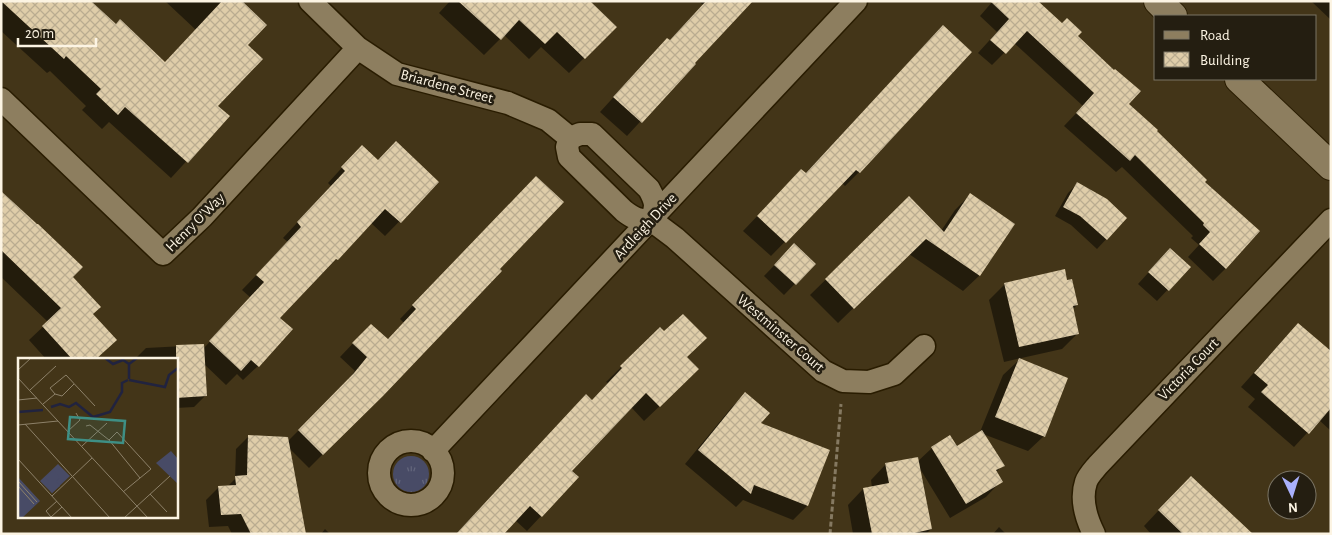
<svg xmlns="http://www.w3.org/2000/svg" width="1332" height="535" viewBox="0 0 1332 535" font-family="'Alegreya Sans',sans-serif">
<defs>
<pattern id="grass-tufts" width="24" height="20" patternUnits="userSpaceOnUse" patternTransform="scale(1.25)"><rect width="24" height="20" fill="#484b66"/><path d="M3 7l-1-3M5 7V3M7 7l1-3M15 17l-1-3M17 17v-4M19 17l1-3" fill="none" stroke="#63667c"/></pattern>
<pattern id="building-cross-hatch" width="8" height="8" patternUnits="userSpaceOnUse" patternTransform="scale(1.25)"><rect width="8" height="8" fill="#dfcda9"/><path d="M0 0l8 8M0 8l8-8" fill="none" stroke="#baac90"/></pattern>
</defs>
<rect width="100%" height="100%" fill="#433518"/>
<path fill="url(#grass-tufts)" d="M393 474a18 18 0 1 1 36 0a18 18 0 1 1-36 0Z"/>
<path fill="#0007" d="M1,1H90L116,26L164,64L196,30L165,1H240L246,45L217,106L228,116L171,178L109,122L102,129L82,110L86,106L50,71L47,73L1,31Z
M450,1H546L615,27L569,73L541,47L529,59L504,35L484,55L439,13Z
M699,1H751L627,136L600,112L653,54L669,41L703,5Z
M993,1L1076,36L1128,104L1155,131L1204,182L1226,268L1213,281L1188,257L1199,245L1191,238L1193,236L1122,167L1116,172L1064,126L1083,106L1014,43L992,65L978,53L997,32L980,16Z
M1311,1H1331V20Z
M929,41L859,172L845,186L842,183L771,256L743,231L787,185L805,174Z
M348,161L377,162L438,182L385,236L371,223L279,318L258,366L243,380L237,374L226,385L204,364L205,396L194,407L176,408V359H135L146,348L203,345V349L251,298L242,290L288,242L283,238L331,186L328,183Z
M1077,184L1126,218L1097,249L1071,225L1055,216L1068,193Z
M523,191L382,395L309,468L289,448L305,534H232L228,526L209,527L206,500L219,487H227L235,479L236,449L249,436L288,441L341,388L355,371L340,357L358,338L387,341L404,323L400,319Z
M1,193L71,277L91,315L96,359H46L29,340L48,322L1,277Z
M970,195L1014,224L979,276L963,291L909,254L838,323L810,295L909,198L941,231L955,210Z
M794,245L814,264L784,295L764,276Z
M1159,261L1189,267L1157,301L1138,284Z
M1066,282L1077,305L1072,310L1077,334L1062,349L1004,362L989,300L1005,284Z
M1298,324L1327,350L1331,346V431L1319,420L1294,447L1248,407L1255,399L1241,387L1284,339Z
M660,329L686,357L683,384L644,421L631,407L570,471L541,516L527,531L515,520L503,534H456L572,411L591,401L608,383L606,382Z
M1019,360L1044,436L1028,451L983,434L1003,465L996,472L1001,481L986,497L950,518L919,467L931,529L926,534H853L848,505L863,489L872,488L871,480L886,464L917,462L932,448L956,447L980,432L1003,375Z
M745,394L759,424L829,451L807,506L793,520L743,500L736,507L685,464L731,408Z
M1175,493L1232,534H1151L1144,526Z
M999,527L1006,534H993Z
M325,529L330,534H321Z"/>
<path fill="url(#building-cross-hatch)" d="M1,1H91L116,24L120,19L165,62L222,1H242L267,25L248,45L263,59L218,106L230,116L188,163L125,107L118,115L96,94L101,89L66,56L64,59Z
M458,1H590L617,27L585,59L557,32L545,44L519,20L501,40Z
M706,1H753L695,63L696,64L642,123L613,97L667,38L670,40Z
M990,1H1038L1062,23L1067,18L1082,32L1078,36L1114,70L1115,69L1141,91L1129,104L1158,130L1157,131L1207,180L1205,182L1260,231L1226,269L1199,244L1210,232L1203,225L1204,223L1135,155L1130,161L1076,113L1094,93L1027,31L1006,54L990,40L1009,19Z
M943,25L972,52L860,173L856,170L786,243L757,216L801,169L806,173Z
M396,141L439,182L401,223L385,209L338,260L336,259L280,318L293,329L259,367L251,360L241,371L209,341L264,282L256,275L301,227L297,222L345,171L341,167L362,145L378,160Z
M536,176L564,202L500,269L502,271L383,396L323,455L298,430L354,373L367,357L352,343L371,324L388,339L416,309L412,305Z
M1077,182L1107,199L1127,218L1107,240L1080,216L1063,207Z
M1,191L37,224H38L83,267L73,277L101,307L93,314L117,340L96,359H72L42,326L61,308L1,250Z
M970,193L1015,224L980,276L926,239L854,309L825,279L909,196L944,232Z
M794,243L816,264L796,285L774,265Z
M1170,248L1191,267L1169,291L1148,272Z
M1065,269L1067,280L1072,279L1078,305L1073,306L1079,334L1019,347L1004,283Z
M683,314L707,338L687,357L699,369L660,407L646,393L572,471L579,477L542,517L530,506L504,534H456L586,394L592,400L622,368L620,366L660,327L664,331Z
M1298,323L1331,351V408L1309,434L1261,392L1268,385L1254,373Z
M204,344L207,396L176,398V345Z
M1019,358L1068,378L1045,437L995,417Z
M745,392L770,413L761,423L830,450L808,506L754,485L751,494L698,450Z
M982,430L1005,466L996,470L1003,482L966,504L931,447L950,435L957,446Z
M248,435L288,437L306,534H251L241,514L221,515L218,486L236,485L235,476L247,475Z
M918,457L932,529L910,534H872L863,488L889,483L885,463Z
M1191,476L1253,534H1183L1158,510Z"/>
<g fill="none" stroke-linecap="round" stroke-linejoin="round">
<g stroke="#291c00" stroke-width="25">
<path id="minor" d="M310,1L358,48L397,74L508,103L548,120L570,138
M1,99L163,254L202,217L358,48
M570,138L580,134H592L649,189C656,202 657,206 651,220
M570,138L567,147L569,157L624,211C633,218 639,221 651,220
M651,220L675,238L823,371L843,381L869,382L894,374L924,346
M379 473a32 32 0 1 1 64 0a32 32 0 1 1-64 0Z
M433,451L856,1
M1094,534C1086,518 1080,500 1086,482C1088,476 1094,470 1098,465L1331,220"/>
</g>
<g stroke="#291c00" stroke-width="30">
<path id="tertiary" d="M1158,1L1173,16
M1239,79L1331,166"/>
</g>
<path stroke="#857961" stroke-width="3" stroke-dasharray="5 2.5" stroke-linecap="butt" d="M830,534L841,404"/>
<use href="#minor" stroke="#8d7e5f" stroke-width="22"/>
<use href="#tertiary" stroke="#8d7e5f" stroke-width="28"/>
</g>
<g text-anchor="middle" stroke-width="5" stroke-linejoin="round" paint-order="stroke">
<g font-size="15" fill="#fcf4e3" stroke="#241e11">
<text transform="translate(447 86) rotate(15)" y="5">Briardene Street</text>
<text transform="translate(195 222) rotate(-45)" y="5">Henry O'Way</text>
<text transform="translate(645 226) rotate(-47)" y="5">Ardleigh Drive</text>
<text transform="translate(781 333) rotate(41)" y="5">Westminster Court</text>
<text transform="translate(1188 369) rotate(-46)" y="5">Victoria Court</text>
</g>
</g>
<g transform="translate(18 358)">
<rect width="160" height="160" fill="#433518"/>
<path d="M40,106L52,118L34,135L22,123ZM0,119L22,143L4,160H0Z" fill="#484b66"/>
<path d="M153,93L160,101V126L138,105Z" fill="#484b66"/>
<path d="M36,112L42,120L38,123L42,128L34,135L28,127L31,124L27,119Z" fill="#484b66"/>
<path fill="none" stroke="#21233f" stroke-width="2.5" d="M87,0L95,6L105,2L111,6M111,21V6L119,0M111,22L147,29L151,17L160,10M33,49L42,46L51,49L58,45L75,59L92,54L104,34V25L110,22M0,54L25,52"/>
<path fill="none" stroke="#8d8169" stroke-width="1" d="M0,12L13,0M0,20L130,160M12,32L38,8M37,36L32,30L48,17L77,48M37,36L44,38L56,26M0,42L19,40M25,46L37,36M7,66L92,160M0,67L40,63M68,68L72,67L91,82L122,120M50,73L62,62L58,55M91,82L99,74L133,111L105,134M64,88L89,65M0,101L54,160M0,123L19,144M0,128L16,146M132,136L149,154M34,138L74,100M39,143L28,153L33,159L44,149M106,160L152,118"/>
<path fill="#3e8f85" fill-opacity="0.15" stroke="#3e8f85" stroke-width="2.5" d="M52,59L107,63L105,85L50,81Z"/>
<rect width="160" height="160" fill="none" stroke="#fcf4e3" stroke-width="2.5"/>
</g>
<rect width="1332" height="535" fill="none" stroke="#fcf4e3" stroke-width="5"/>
<rect x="1154" y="15" width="162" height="65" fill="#241e11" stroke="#7a7465"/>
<rect x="1164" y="31" width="25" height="8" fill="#8d7e5f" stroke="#7a7465"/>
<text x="1200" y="40" font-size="15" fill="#fcf4e3">Road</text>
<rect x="1164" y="52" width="25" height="15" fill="url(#building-cross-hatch)" stroke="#7a7465"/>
<text x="1200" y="65" font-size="15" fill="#fcf4e3">Building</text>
<g transform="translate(1292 495) rotate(176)"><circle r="24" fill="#241e11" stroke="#7a7465"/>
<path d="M0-4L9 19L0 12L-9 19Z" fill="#a9b0fc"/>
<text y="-8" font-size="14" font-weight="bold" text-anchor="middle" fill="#fcf4e3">N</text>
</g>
<path d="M18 38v8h78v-8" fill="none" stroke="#fcf4e3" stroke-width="2.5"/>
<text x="25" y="38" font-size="15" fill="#fcf4e3" stroke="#241e11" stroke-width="4" paint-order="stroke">20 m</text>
</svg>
